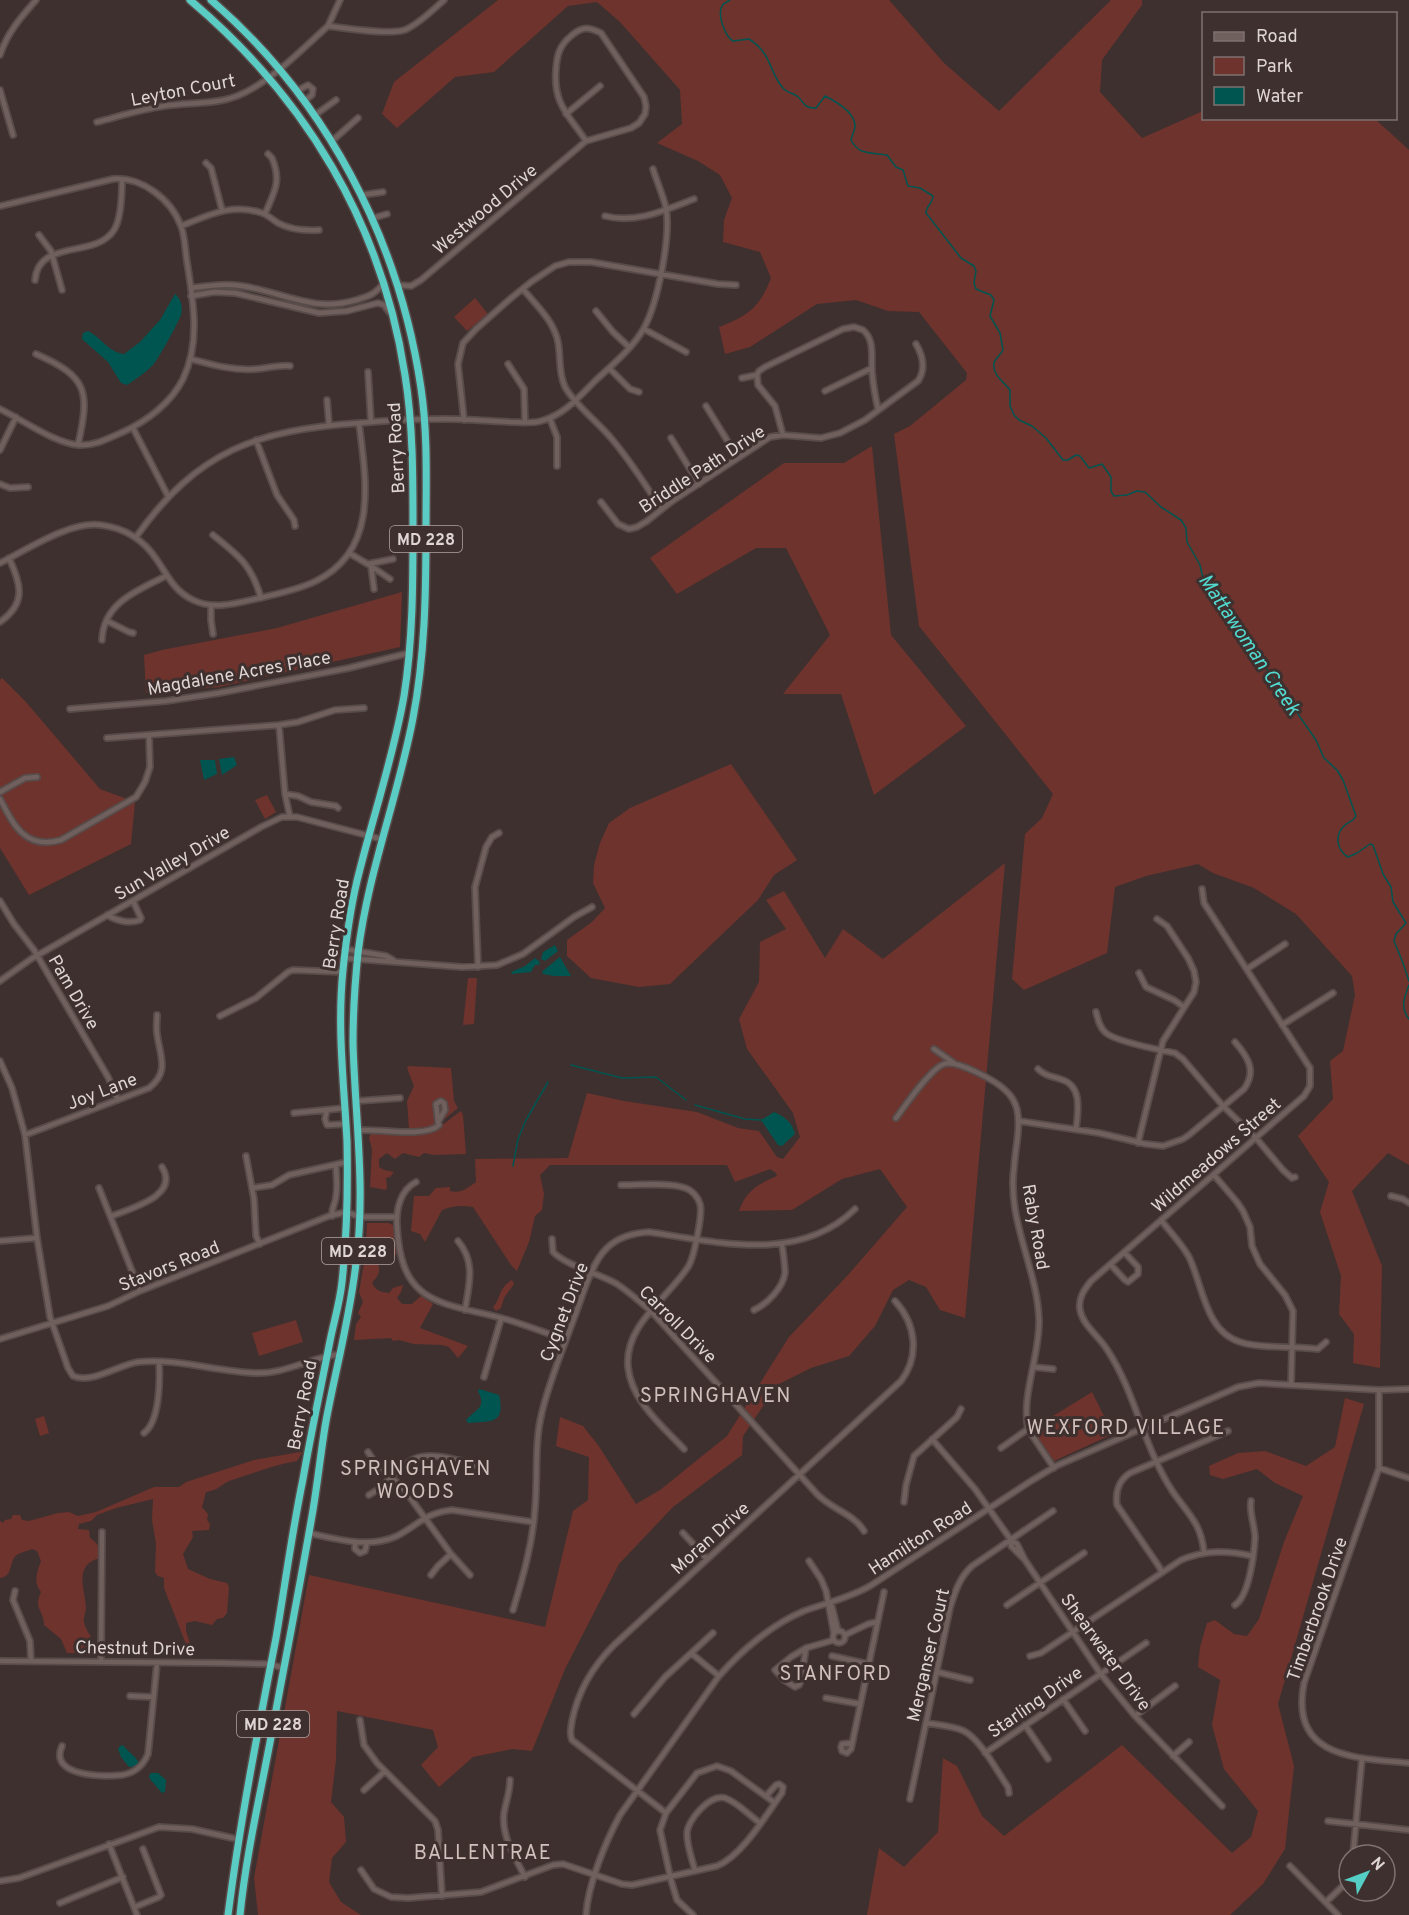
<svg xmlns="http://www.w3.org/2000/svg" width="1409" height="1915" viewBox="0 0 1409 1915" font-family="Overpass,sans-serif">
<rect width="100%" height="100%" fill="#3e302e"/>
<path fill="#6e332d" d="M498,0H889L944,63L999,111L1111,0H1142V5L1102,60L1100,92L1142,138L1203,111L1204,118H1374L1409,150V1165L1388,1153L1352,1191L1382,1266L1380,1368L1353,1363L1354,1334L1339,1314L1341,1276L1320,1212L1329,1182L1298,1136L1333,1099L1330,1061L1343,1051L1355,995L1352,976L1296,914L1254,888L1213,873L1198,864L1146,876L1115,887L1107,953L1024,990L1012,979L1025,834L1042,818L1053,794L919,626L894,434L910,426L966,380L967,373L919,312L888,311L856,300L817,304L750,347L725,354L719,327C748,316 760,307 771,278L760,252L723,242L724,220L732,198L720,175L698,161L657,143L682,124L680,90L620,22L597,2L568,6L494,72L455,77L397,128L382,114L394,82Z
M475,298L488,314L467,331L454,317Z
M872,446L891,635L966,726L874,795L841,694H783L830,635L786,548H756L677,594L650,558L784,463H844Z
M402,592L400,647L219,687L146,693L144,655L162,650L277,628Z
M2,678L26,702L100,789L135,802L131,844L29,895L0,848V680Z
M731,764L797,860L774,875L758,900L670,984L639,987L591,978L567,956V940L592,922L605,908L593,883L594,865L600,843L609,823L630,808Z
M267,795L276,812L265,819L255,800Z
M1005,863L965,1318L940,1310L926,1287L909,1280L893,1290L875,1326L849,1356L811,1368L777,1385L743,1436L742,1455L673,1507L619,1564L565,1669L532,1751L512,1749L473,1757L439,1787L421,1765L438,1747L433,1730L337,1711L336,1760L331,1802L344,1817L346,1842L332,1858L329,1882L341,1902L361,1915H258L254,1878L309,1575L545,1627L573,1511L588,1500L589,1457L556,1446L560,1417L583,1426L598,1445L636,1504L660,1490L727,1436L789,1337L848,1275L907,1207L880,1169L842,1179L792,1210L739,1211C746,1191 758,1184 777,1176L776,1173L770,1169L735,1182L727,1165H550L540,1175L544,1194L542,1210L535,1216L529,1242L517,1271L511,1265L473,1207C462,1205 452,1206 442,1210L425,1242L420,1234L411,1231L414,1196H429L436,1188L450,1187V1191C460,1194 468,1188 476,1182L475,1159L568,1158L587,1093L624,1101L697,1112L738,1128L759,1131L777,1157L783,1159L800,1137L793,1113L747,1049L739,1019L759,982L760,942L786,929L766,900L784,891L825,958L843,929L883,959Z
M468,978H477L474,1024L463,1025Z
M409,1066L451,1068L454,1101L458,1108L436,1126L409,1129L407,1101L414,1086L407,1068Z
M461,1111L463,1115L466,1154L434,1155L424,1153L419,1157L403,1153L395,1159L387,1153L379,1159V1167L384,1170L394,1172L390,1177L386,1178L387,1186L386,1190L370,1187L372,1149L369,1138L371,1133C390,1131 414,1139 433,1130C444,1125 452,1117 461,1111Z
M367,1223H389L394,1226L395,1229L396,1255L375,1257C381,1268 381,1273 372,1283C376,1291 381,1292 389,1293L393,1288L403,1285L401,1292L397,1298L402,1304H412L421,1296L433,1304L420,1328L468,1346L458,1358L449,1347L442,1345L414,1344L399,1340L393,1341L391,1338L354,1340L356,1324L361,1317L358,1313L363,1302L359,1292L365,1257Z
M512,1280L514,1284L504,1298L501,1308L496,1311L493,1307C501,1299 498,1288 512,1280Z
M296,1320L303,1342L259,1356L252,1333Z
M1092,1392L1113,1434L1054,1461L1032,1429Z
M1345,1398L1364,1404L1278,1704L1294,1766L1285,1849L1263,1884L1230,1915H867L879,1848L904,1867L938,1832L943,1758L957,1766L982,1816L1004,1836L1122,1745L1232,1853L1251,1837L1258,1811L1224,1769L1212,1725L1220,1680L1198,1667L1200,1647L1207,1623L1215,1620L1234,1634L1247,1636L1259,1619L1284,1542L1303,1496L1275,1483L1257,1469L1223,1479L1210,1475L1209,1466L1238,1453L1265,1451L1306,1466L1335,1447Z
M44,1416L49,1433L40,1436L35,1419Z
M300,1452L302,1453L297,1461C274,1465 254,1473 232,1480C220,1484 220,1490 206,1492L202,1507L208,1514L207,1520L210,1524L209,1530L192,1531L193,1537L183,1554L188,1569L210,1579L227,1583L229,1587L227,1613L223,1618L217,1619L212,1625L195,1621L186,1623V1631L193,1653L191,1657L164,1588V1578L158,1576L155,1572L156,1544L152,1520L153,1499L116,1508L97,1515L91,1521L79,1524L78,1529L89,1530L90,1538C99,1544 100,1548 100,1558C73,1565 85,1589 86,1608C86,1612 83,1617 84,1622C85,1628 90,1635 93,1640L88,1653H67L61,1639L44,1625C44,1610 33,1609 41,1592C33,1582 37,1572 41,1561L37,1551L32,1549C26,1552 18,1552 14,1558C9,1567 12,1576 0,1578V1521L3,1523L5,1520L11,1519L13,1515H20L22,1520L29,1521L58,1513L69,1512L78,1516L96,1512L154,1487H179L186,1482L254,1460Z"/>
<path fill="#015551" d="M175,294C181,299 183,307 181,315C177,325 160,356 153,365C145,373 136,379 127,385L121,383L108,362L82,339L83,333L88,331C102,338 108,352 124,354L140,342L160,320Z
M234,757L237,765L222,775L219,759Z
M200,760H215L217,774L204,780Z
M555,945L558,951L545,961L541,959L543,952Z
M560,957L571,976H554L543,974L542,972L544,970Z
M535,958L540,962L539,965H535L531,972L512,974L511,972L525,966Z
M774,1112C785,1117 792,1122 795,1134L782,1146L778,1145L761,1120Z
M479,1389L499,1395C506,1425 490,1421 468,1423L466,1420C476,1409 487,1408 478,1391Z
M123,1745C128,1752 135,1755 139,1763L137,1766L129,1767L121,1757L118,1749L120,1746Z
M151,1773H158L166,1780L165,1792L162,1793L150,1779L149,1776Z"/>
<g fill="none" stroke-linecap="round" stroke-linejoin="round">
<path stroke="#015551" stroke-width="1.5" d="M730,0C726,2 724,3 722,6C717,15 725,36 733,41L749,39C773,54 769,74 784,89C788,93 793,93 797,96C805,102 802,108 816,108L825,96C835,101 855,112 855,126C855,130 852,135 851,140C859,156 872,152 887,155L896,167L903,170L908,186L920,188L933,196C933,203 926,206 926,213L961,258L974,266L976,271L974,283L976,289L991,295L994,300L990,316L1000,333L1003,350C1001,354 995,359 994,363C992,375 1004,382 1010,390V406L1014,415L1019,420L1032,426L1046,438L1063,460H1068L1076,455L1080,456L1089,468L1102,464L1111,477V491L1114,496L1127,495L1137,491L1145,492L1161,507L1181,520L1186,528L1187,542L1200,565L1203,578L1316,740L1324,758L1337,770L1343,780L1356,816C1353,822 1349,821 1344,826C1334,836 1337,850 1348,857L1357,853L1370,844L1373,845L1383,874L1391,887L1393,902L1406,923L1396,934L1394,941L1403,963L1409,981
M1409,985C1404,998 1400,1008 1409,1019
M571,1065L622,1078L656,1077L686,1100
M695,1105L745,1119L761,1120
M513,1166L518,1139L526,1120L548,1082"/>
<g stroke="#584c4b" stroke-width="8">
<path id="minor" d="M328,26L340,0
M0,55C7,33 21,17 36,0
M0,90L13,135
M297,91L308,85L313,89L312,95L304,101
M566,114L600,86
M315,115L336,100
M97,122C120,116 142,109 164,106C189,102 214,105 237,96C270,83 301,50 328,26C345,28 394,36 407,29C421,22 433,10 444,0
M332,141L358,118
M206,163L211,168L222,210
M362,195L383,192
M0,206L113,179C142,177 171,199 181,226C185,236 185,250 187,262C193,300 201,342 183,379C171,403 147,421 123,432C109,438 95,446 79,445C54,443 23,420 0,409
M265,214C274,192 282,182 272,158L268,154
M605,216C636,224 665,210 694,199
M373,218L387,214
M181,226C209,215 231,203 262,213C268,215 273,220 278,223C291,230 304,231 319,230
M39,235L51,251L62,290
M35,280C39,238 96,259 114,230C121,219 122,192 122,179
M397,285L411,286L421,280L586,141L631,128L639,123L645,114L646,106L644,97L601,33C589,27 582,26 571,36C560,45 557,54 556,69C553,104 568,114 586,141
M191,288C208,286 224,283 242,286C283,292 313,313 356,300C369,296 374,295 383,284
M523,289C536,305 554,321 558,342C561,357 558,372 565,387C575,405 597,421 611,438C630,460 645,484 661,509
M191,296L214,292L235,293L319,313L347,311L378,303L384,305L390,313
M596,311L613,332L629,347
M644,329L686,352
M36,354C88,377 90,391 78,445
M191,359C213,365 234,371 257,369C268,368 278,365 290,366
M508,364L524,389L525,422
M609,368L630,389L639,392
M368,372L371,422
M742,378L757,375
M825,391L872,368
M327,400L329,424
M706,406L738,458
M550,419L557,437V466
M464,420L458,364L463,343L476,329L510,299L531,282L555,266L569,262H591L718,284L736,285
M133,428L168,496
M783,435L775,406L758,385L757,375L759,371L765,367L843,329L854,327L863,330C875,340 871,356 872,371C873,384 875,396 878,409
M671,438L699,484
M256,440L277,495L294,520L295,526
M0,450L16,417
M0,484L10,488L28,487
M601,502L618,524L629,529L637,527L647,521L671,502L770,437L783,435L821,438L840,433L865,420L918,381C926,369 923,356 916,344
M213,535C239,556 251,564 261,598
M136,537C198,450 257,430 360,423C389,420 418,419 446,419C467,419 489,421 510,422C520,422 531,424 541,421C564,415 579,397 595,381C612,365 633,348 644,328C658,302 671,236 666,208C663,195 657,182 653,169
M349,553L371,566L374,589
M0,563C28,549 70,521 101,525C124,528 144,540 157,560C168,576 174,591 193,600C215,611 241,602 264,597C281,593 300,589 316,581C379,550 366,480 359,423
M368,564L393,559
M371,566L390,579
M211,605V620L213,634
M107,621L129,632L133,633
M0,622C27,603 21,584 9,558
M102,640C103,603 138,590 166,576
M70,709L166,701L219,693L349,668L409,653
M279,725L285,794L290,817
M107,738L279,725L298,722L335,710L364,708
M0,792L25,778L37,777
M285,794L298,796L311,802L336,806L338,808
M0,799C14,826 26,850 61,840L136,797L145,782L150,767L149,736
M1202,889L1204,903L1310,1068V1086L1304,1096L1091,1281C1084,1290 1078,1298 1080,1310C1083,1326 1100,1337 1108,1351C1136,1394 1144,1449 1173,1492C1188,1514 1201,1523 1204,1552
M0,901L14,924L34,950L108,1077L118,1100
M107,915C117,921 130,924 140,920L141,918L133,901
M345,949L386,956L393,960
M344,958L462,967L497,965L523,954L574,917L592,907
M478,967L475,887L486,847L492,837L499,833
M1247,969L1285,944
M1139,973L1146,987L1174,1000L1184,1007
M0,981L31,959L261,827L282,817H297L381,839
M1096,1012C1098,1020 1100,1028 1106,1033C1117,1042 1160,1050 1175,1053L1183,1059L1223,1106L1256,1138L1283,1170L1292,1178L1295,1177
M220,1016L256,998L288,972L293,970L343,972
M1282,1025L1333,993
M934,1049L954,1063
M0,1061L12,1088L25,1135L37,1238L50,1317L68,1368L73,1376C92,1384 118,1365 138,1362C179,1358 217,1372 257,1373C285,1374 312,1357 341,1354
M1038,1069C1045,1076 1051,1076 1060,1079C1083,1085 1078,1111 1076,1129
M357,1101L400,1098
M441,1101L444,1103L445,1110L438,1122L436,1104Z
M327,1110L325,1119L327,1125L346,1124
M294,1113L345,1108
M896,1118C905,1106 930,1069 944,1064C956,1059 996,1081 1005,1090C1011,1095 1015,1102 1017,1109C1021,1128 1015,1149 1014,1168C1012,1182 1013,1196 1015,1209C1021,1246 1038,1283 1039,1320C1040,1355 1021,1395 1028,1429L1054,1468
M1019,1121L1099,1133L1146,1144L1163,1146L1183,1139L1189,1135L1244,1089C1257,1071 1248,1057 1235,1042
M359,1130C377,1129 426,1138 439,1125L438,1122
M25,1135L149,1088C170,1072 160,1056 157,1034C156,1028 157,1021 157,1015
M1138,1143L1163,1041L1194,992L1196,982L1194,971L1188,958L1167,926L1157,919
M246,1156L254,1199L256,1236L260,1244
M1214,1175L1237,1202L1243,1211L1250,1227L1252,1246L1260,1264L1285,1295L1293,1311L1291,1385
M416,1182C400,1190 396,1210 397,1226C401,1306 441,1302 505,1319C526,1325 546,1333 566,1340
M621,1185C638,1185 671,1182 685,1188C692,1190 698,1197 700,1204C703,1213 694,1258 688,1267C668,1298 624,1325 628,1367C631,1400 662,1426 684,1449
M99,1188L140,1291
M252,1188L272,1185L289,1175L347,1162
M1391,1196L1403,1199L1409,1203
M112,1216C131,1208 180,1196 162,1167
M332,1216C331,1208 336,1203 336,1196C338,1186 336,1175 336,1165
M1161,1220C1170,1232 1182,1244 1189,1257C1203,1286 1205,1331 1240,1342C1261,1349 1295,1346 1318,1349L1326,1342
M552,1239L553,1252C567,1266 598,1273 617,1284C629,1292 640,1302 651,1311L817,1494C831,1509 854,1514 864,1531
M0,1241L37,1238
M458,1241C476,1262 469,1285 465,1310
M1111,1265L1125,1280L1128,1282L1138,1274V1267L1125,1253
M754,1310C767,1304 783,1288 785,1273C785,1264 783,1253 782,1244
M0,1339L108,1306L140,1291L329,1216L346,1212L361,1217H396
M1033,1367L1053,1369
M484,1377L501,1319
M1379,1390V1468L1304,1683C1289,1759 1357,1758 1409,1763
M144,1433C160,1421 160,1380 159,1362
M932,1439L975,1489L1011,1540L1017,1544L1024,1558
M1001,1448L1028,1429
M368,1452L374,1461L404,1489L451,1554L470,1575
M1379,1468L1409,1478
M369,1495C404,1476 400,1448 448,1458C461,1461 473,1462 484,1470
M904,1502L906,1485L914,1456L957,1417L961,1409
M308,1533C337,1539 368,1549 397,1536C418,1525 425,1513 452,1510L533,1522
M683,1533L707,1559
M1011,1540V1546L1025,1560L1100,1673L1135,1716L1222,1806
M355,1542V1549L360,1553L365,1551L367,1543
M809,1561L821,1579L826,1591L834,1634
M1162,1572L1158,1565L1117,1505C1115,1492 1119,1480 1130,1473L1228,1431
M431,1575L438,1566L451,1554
M15,1591L13,1600L30,1641L31,1661
M829,1603L832,1607L838,1631
M1007,1605L1084,1553
M1235,1605C1249,1596 1254,1555 1255,1538C1255,1526 1249,1513 1251,1501
M513,1610C523,1577 533,1542 535,1508C538,1476 534,1444 542,1412C550,1379 564,1346 576,1313C583,1294 592,1262 607,1248C618,1237 634,1233 649,1232C717,1242 799,1264 855,1209
M833 1637a6 6 0 1 1 12 0a6 6 0 1 1-12 0Z
M845,1635L868,1624L877,1622
M806,1648L801,1681L799,1685L795,1687L784,1680L775,1670L791,1657Z
M806,1648L834,1640
M691,1653L719,1676
M832,1656L868,1664
M1030,1656L1041,1653L1181,1560C1205,1550 1227,1550 1252,1556
M0,1661L221,1663L270,1664L283,1668
M101,1662L102,1532
M937,1672L970,1680
M130,1696L153,1697
M826,1698L860,1704
M1063,1699L1085,1731
M634,1714L665,1677L713,1633
M1135,1716L1175,1686
M360,1720L364,1745L377,1763L435,1821L438,1830L442,1896
M926,1723C938,1725 953,1726 964,1731C981,1740 997,1771 1008,1787L1009,1793
M1025,1725L1048,1759
M852,1743L842,1744L841,1747L842,1751L847,1753L851,1749L884,1592
M62,1746C48,1777 105,1777 122,1775C135,1773 143,1766 148,1754L157,1663
M985,1753L1146,1643
M1173,1756L1189,1742
M510,1780C510,1792 506,1801 504,1813C501,1836 515,1857 525,1877
M364,1790L385,1771
M910,1799L950,1608C955,1592 959,1578 972,1566L1053,1511
M666,1813L572,1740C569,1733 571,1729 572,1721C578,1691 592,1667 614,1645L901,1381C920,1356 916,1324 895,1301
M1328,1821L1409,1830
M109,1844L137,1915
M1353,1855L1362,1758
M1290,1866L1338,1915
M361,1870L374,1889L391,1897L408,1898L481,1892L553,1865L563,1864L622,1884L632,1885L717,1866C742,1856 766,1815 782,1793L783,1787L779,1784L776,1785L766,1796
M695,1871C692,1859 687,1846 687,1834C687,1820 710,1794 725,1798C737,1802 749,1815 760,1823
M0,1881L19,1878L159,1827L192,1829L237,1839
M1326,1902L1346,1883L1349,1877
M60,1903L123,1877
M135,1907L159,1897L161,1895L143,1849
M586,1915C588,1884 605,1843 620,1815L719,1676C741,1651 772,1624 804,1611C826,1603 849,1598 870,1586L1031,1481L1056,1466L1238,1387L1259,1383L1379,1390L1409,1389
M693,1915L677,1900L671,1880L660,1830L666,1813L697,1773L717,1766L731,1771L775,1803"/>
</g>
<g stroke="#584c4b" stroke-width="10">
<path id="highway" d="M190,0C306,98 382,224 405,375C413,425 413,475 413,526C413,582 413,640 404,696C393,759 372,819 357,881C350,910 346,941 343,970C337,1028 344,1084 347,1141C348,1188 347,1236 342,1282C340,1302 334,1321 330,1341C321,1387 311,1433 303,1479C292,1532 285,1585 276,1638C258,1730 240,1822 228,1915
M211,0C326,99 399,239 421,388C428,435 426,482 426,529C426,592 425,656 413,718C398,797 368,872 358,953C355,982 353,1013 353,1043C355,1117 366,1189 356,1263C350,1317 336,1368 326,1421C321,1450 318,1480 313,1510C300,1586 285,1661 271,1737C260,1796 246,1855 240,1915"/>
</g>
<use href="#minor" stroke="#6f5f5d" stroke-width="4.5"/>
<use href="#highway" stroke="#5bccc4" stroke-width="7"/>
</g>
<g text-anchor="middle" stroke-width="6" stroke-linejoin="round" paint-order="stroke">
<g fill="#3e302e" stroke="#aea4a2" stroke-width="1.5">
<rect x="390" y="526" width="72" height="26" rx="4.5"/>
<rect x="322" y="1238" width="72" height="26" rx="4.5"/>
<rect x="237" y="1711" width="72" height="26" rx="4.5"/>
</g>
<g font-size="16" font-weight="bold" fill="#ded5d4">
<text x="426" y="545">MD 228</text>
<text x="358" y="1257">MD 228</text>
<text x="273" y="1730">MD 228</text>
</g>
<g font-size="18" fill="#ded5d4" stroke="#3e302e">
<text transform="translate(183 90) rotate(-11)" y="6">Leyton Court</text>
<text transform="translate(485 209) rotate(-40)" y="6">Westwood Drive</text>
<text transform="translate(396 448) rotate(-93)" y="6">Berry Road</text>
<text transform="translate(702 469) rotate(-33)" y="6">Briddle Path Drive</text>
<text transform="translate(239 673) rotate(-10)" y="6">Magdalene Acres Place</text>
<text transform="translate(172 863) rotate(-30)" y="6">Sun Valley Drive</text>
<text transform="translate(336 924) rotate(-81)" y="6">Berry Road</text>
<text transform="translate(74 992) rotate(60)" y="6">Pam Drive</text>
<text transform="translate(102 1091) rotate(-21)" y="6">Joy Lane</text>
<text transform="translate(1216 1155) rotate(-41)" y="6">Wildmeadows Street</text>
<text transform="translate(1036 1227) rotate(80)" y="6">Raby Road</text>
<text transform="translate(169 1266) rotate(-22)" y="6">Stavors Road</text>
<text transform="translate(564 1312) rotate(-69)" y="6">Cygnet Drive</text>
<text transform="translate(678 1324) rotate(45)" y="6">Carroll Drive</text>
<text transform="translate(302 1405) rotate(-79)" y="6">Berry Road</text>
<text transform="translate(710 1538) rotate(-42)" y="6">Moran Drive</text>
<text transform="translate(920 1538) rotate(-33)" y="6">Hamilton Road</text>
<text transform="translate(1317 1609) rotate(-71)" y="6">Timberbrook Drive</text>
<text transform="translate(135 1648) rotate(1)" y="6">Chestnut Drive</text>
<text transform="translate(1106 1652) rotate(54)" y="6">Shearwater Drive</text>
<text transform="translate(928 1655) rotate(-77)" y="6">Merganser Court</text>
<text transform="translate(1035 1702) rotate(-35)" y="6">Starling Drive</text>
</g>
<g font-size="20" font-style="italic" fill="#52dad1" stroke="#3e302e">
<text transform="translate(1250 644) rotate(56)" y="7">Mattawoman Creek</text>
</g>
<g font-size="20" letter-spacing="1.5" fill="#d1bfbc" stroke="#3e302e">
<text x="716" y="1402">SPRINGHAVEN</text>
<text x="1126" y="1434">WEXFORD VILLAGE</text>
<text x="416" y="1475">SPRINGHAVEN<tspan x="416" dy="23">WOODS</tspan></text>
<text x="836" y="1680">STANFORD</text>
<text x="483" y="1859">BALLENTRAE</text>
</g>
</g>
<rect x="1202" y="12" width="195" height="108" fill="#3e302e" stroke="#7e7270" stroke-width="1.5"/>
<rect x="1214" y="32" width="30" height="9" fill="#6f5f5d" stroke="#7e7270" stroke-width="1.5"/>
<text x="1256" y="42" font-size="18" fill="#ded5d4">Road</text>
<rect x="1214" y="57" width="30" height="18" fill="#6e332d" stroke="#7e7270" stroke-width="1.5"/>
<text x="1256" y="72" font-size="18" fill="#ded5d4">Park</text>
<rect x="1214" y="87" width="30" height="18" fill="#015551" stroke="#7e7270" stroke-width="1.5"/>
<text x="1256" y="102" font-size="18" fill="#ded5d4">Water</text>
<g transform="translate(1367 1873) rotate(49)"><circle r="28" fill="#3e302e" stroke="#7e7270" stroke-width="1.5"/>
<path d="M0-4.5L10 22L0 15L-10 22Z" fill="#55cec6"/>
<text y="-9" font-size="16" font-weight="bold" text-anchor="middle" fill="#ded5d4">N</text>
</g>
</svg>
